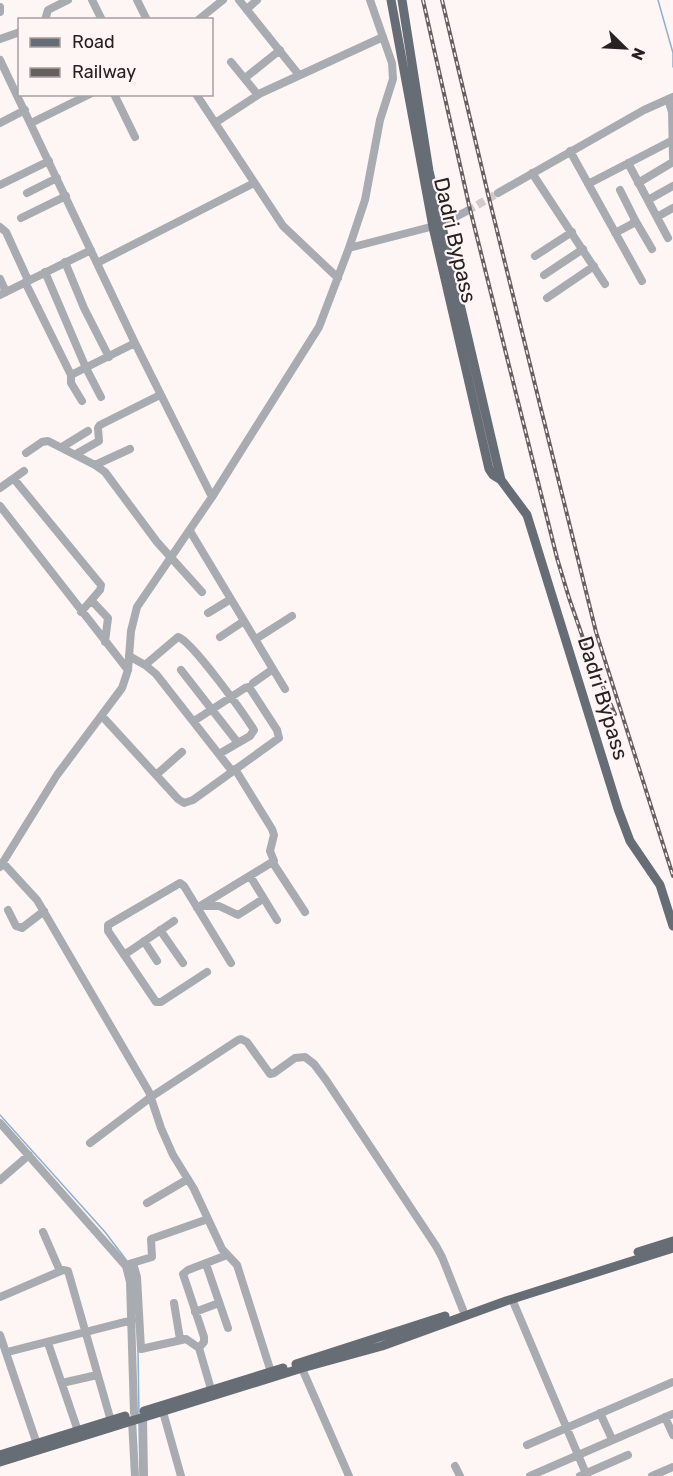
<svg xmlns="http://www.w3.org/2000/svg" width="673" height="1476" viewBox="0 0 673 1476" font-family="Rubik,sans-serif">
<rect width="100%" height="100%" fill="#fef5f5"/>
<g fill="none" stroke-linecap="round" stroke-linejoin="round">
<path stroke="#8daecf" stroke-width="1.5" d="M658,0L673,53V67
M0,1115L105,1232L127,1261
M138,1350L139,1415
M139,1422L140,1476"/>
<path stroke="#d3cbcb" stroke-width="8" stroke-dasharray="8 4" stroke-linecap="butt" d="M467,211L498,193"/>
<path stroke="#a8abaf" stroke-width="8" d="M92,0L102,20
M137,0L147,20
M239,0L299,75
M0,7V12
M247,9L257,0
M45,20L48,10L68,0
M198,20L223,0
M0,39L20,32
M0,60L135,343L212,497
M231,62L258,95
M245,78L280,50
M114,94L135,137
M196,94L283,226L338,278
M668,99L672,112L673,158
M0,123L25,110
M31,123L90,94
M215,123L261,93L383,37
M570,151L642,281
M628,163L668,238
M532,173L605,284
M638,183L673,162
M588,184L673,140
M0,185L49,161
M27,193L57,178
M498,193L644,110L673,97
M648,200L673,186
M657,217L673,208
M21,218L66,196
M635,220L652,249
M0,227L6,232L28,280
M615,233L632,224L635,220L620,190
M349,248L442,224L467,211
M535,256L572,232
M65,262L84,308L109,357
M97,263L254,183
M45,272L86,368L101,397
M544,275L583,249
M0,279L6,292
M25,282L71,375
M0,295L91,250
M547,298L594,266
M82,401L71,383V375L135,343
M62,447L88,431
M26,453L42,442L48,441L95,465L105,472L157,542L202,592
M76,454L99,441L98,428L100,425L160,395
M95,465L130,449
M14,479L101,585L100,590L81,612
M0,488L24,471
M0,506L128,670
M190,531L285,689
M92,601L108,618L105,642
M208,613L231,599
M220,637L244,621
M256,639L292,616
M129,656L145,665L156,674L232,771
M145,665L178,637C191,640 244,714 254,730L250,736L219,754
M181,670L238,743
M253,683L273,669
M102,716L178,799L184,803L193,800L279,738L277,730L249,687L245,688L194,721
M156,775L182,752
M3,863L37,900L149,1092L161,1128L173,1155L194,1189L222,1249L237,1265L271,1372
M273,863L305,912
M0,867L57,775L122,688L128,670L131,631L137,607L212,497L319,327L349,248L365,200L380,120L393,79L392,63L370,0
M250,876L277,920
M203,906H219L238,915L263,899
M197,908L274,861L270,851L274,835L272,829L235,769
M8,910L16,926L22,928L44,911
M160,930L183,963
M144,941L157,961
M124,955L174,921
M207,972L161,1002H156L108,931V925L180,883L184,886L231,963
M0,1123L126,1266L130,1282L134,1413
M90,1143L151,1097L238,1040L241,1039L247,1042L270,1074L274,1073L295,1058L305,1057L314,1064L326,1080L436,1246L442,1257L463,1310
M0,1180L29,1155
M147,1203L188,1179
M43,1232L60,1271
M133,1263L137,1277L141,1349L186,1339L199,1348
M129,1264L152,1257L151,1239L208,1219
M206,1264L228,1328
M0,1297L63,1270L68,1271L111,1421
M512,1299L587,1476
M174,1303L180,1339
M195,1312L219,1303
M0,1335L38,1447
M48,1343L78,1431
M7,1352L132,1320
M300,1364L349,1476
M62,1383L97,1375
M211,1389L199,1348L204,1342V1337L183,1274L188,1270L227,1255
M163,1412L181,1476
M600,1413L612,1439
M665,1417L673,1435
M143,1418L144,1476
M132,1420L135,1476
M527,1445L673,1382
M455,1466L460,1476
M530,1476L673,1414
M580,1476L628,1455
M652,1476L673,1467"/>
<path stroke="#666d74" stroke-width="9" d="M391,0L433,227L489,469L493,475L501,480L527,515L618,809L630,841L660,885L673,926
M402,0L429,171L501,480
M638,1252L673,1241
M296,1364L445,1316
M144,1411L283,1368
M0,1455L125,1416
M0,1462L302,1368L382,1346L506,1301L673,1248"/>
<g stroke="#676060" stroke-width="4">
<path id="rail" d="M423,0L469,205L557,558C572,612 591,663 615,714
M442,0L488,194L596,632L673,876"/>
</g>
<use href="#rail" stroke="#fef5f5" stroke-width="1.5" stroke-dasharray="4.5" stroke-linecap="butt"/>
</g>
<g text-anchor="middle" stroke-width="4.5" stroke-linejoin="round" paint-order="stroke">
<g font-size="21" fill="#272121" stroke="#fef5f5">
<text transform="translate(455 240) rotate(77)" y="7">Dadri Bypass</text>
<text transform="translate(603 698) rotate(73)" y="7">Dadri Bypass</text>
</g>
</g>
<rect x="18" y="18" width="195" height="78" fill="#fef5f5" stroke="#a8a0a0" stroke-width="1.5"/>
<rect x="30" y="38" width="30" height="9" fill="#666d74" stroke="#a8a0a0" stroke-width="1.5"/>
<text x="72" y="48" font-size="18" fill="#272121">Road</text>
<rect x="30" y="68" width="30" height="9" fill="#676060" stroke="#a8a0a0" stroke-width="1.5"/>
<text x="72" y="78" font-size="18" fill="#272121">Railway</text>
<g transform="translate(625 48) rotate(114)" stroke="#fef5f5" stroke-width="4.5" paint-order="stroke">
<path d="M0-4.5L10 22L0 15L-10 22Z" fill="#272121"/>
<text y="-9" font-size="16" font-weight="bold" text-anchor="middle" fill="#272121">N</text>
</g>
</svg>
